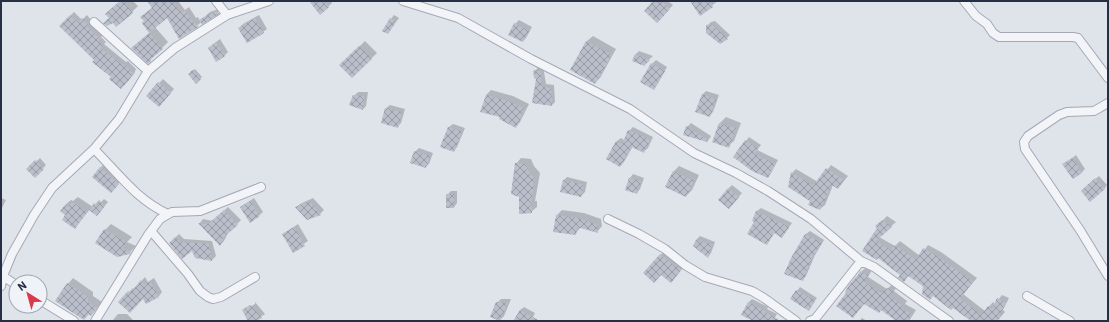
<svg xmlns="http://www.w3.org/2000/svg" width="1109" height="322" viewBox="0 0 1109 322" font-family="'IBM Plex Sans',sans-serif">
<defs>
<pattern id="building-cross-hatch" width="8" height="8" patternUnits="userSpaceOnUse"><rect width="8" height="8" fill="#b9beca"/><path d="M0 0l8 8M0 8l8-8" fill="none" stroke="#969ba6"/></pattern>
</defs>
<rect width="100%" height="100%" fill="#dfe3ea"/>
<path fill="#0003" d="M121,1H133L138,6L132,12L110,18Z
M149,1H178L185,10L189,7L196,18L198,17L200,21L210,12L221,8L222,9L202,23L201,22L197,26L167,17L155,27L168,42L148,62L138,43L150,32L153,7Z
M310,1H331L332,3L320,14Z
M655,1H668L673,5L657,22Z
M691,1H718L700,14Z
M74,12L82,20L87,15L91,20L89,22L103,35L101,37L106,42L104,44L126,62L128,61L136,69L134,74L121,88L113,77L60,26Z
M259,15L267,29L263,32L239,28L243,24Z
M394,15L399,18L388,33L391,19Z
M519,20L532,27L526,38L523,41L515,24Z
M715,21L730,35L727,38L707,26L711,22Z
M593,36L616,49L600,78L595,83L571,70L587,41Z
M220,39L228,52L225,55L212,45Z
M365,41L377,53L352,77L341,65Z
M639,51L653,56L644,64L635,55Z
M656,60L667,67L657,85L654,88L652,64Z
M541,66H543L546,84L554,85L555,102L552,105L533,102L537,78L534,71Z
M195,69L202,77L196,82L190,72Z
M163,79L174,89L162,102L147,96Z
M491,90L513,96L529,104L520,122L516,127L501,117L482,111L486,95Z
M706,91L719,95L713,112L709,116L703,94Z
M358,92H368L366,106L363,109L354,96Z
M390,105L405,109L401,123L398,126L386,108Z
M726,117L741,123L734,141L728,146L714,141L720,123Z
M691,123L711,136L710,138L707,141L687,127Z
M453,124L465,128L457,147L454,151L442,146L449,127Z
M633,127L653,137L648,148L644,151L633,146L624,162L620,166L607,158L617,141L621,138L624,140L629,131Z
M749,137L761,145L757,150L778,160L771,173L768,177L746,141Z
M419,148L433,153L429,164L425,167L415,152Z
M1076,155L1085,169L1081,173L1064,164Z
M40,158L46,165L35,176L28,169Z
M521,158L531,159L534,166L540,173L535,201H537V207L531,212L520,197L516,164Z
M104,164L122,179L115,188L100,168Z
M831,165L848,176L838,188L833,185L825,205L820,209L811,201L792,173L796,169L818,182Z
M679,166L699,175L692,190L686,196L673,172Z
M633,174L644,178L640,189L637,193L626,190L630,178Z
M1099,176L1107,185L1104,189L1086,187Z
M567,177L587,182L585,192L581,196L563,181Z
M732,185L742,193L733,204L728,189Z
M451,191H457V203L454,207L447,195Z
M78,197L93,207L99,200L101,202L104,199L108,202L97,215L90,209L75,228L67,215L65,205L71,200L73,201Z
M1,198L6,200L1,210Z
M254,198L263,212L251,222L241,207Z
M313,198L324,210L320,214L307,219L297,207L300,204Z
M228,207L241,220L228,233L224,241L220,245L200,223L203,219L213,221Z
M761,208L792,223L785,233L775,232L767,244L755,221L753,220L757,211Z
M562,210L584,213L601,219L602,226L597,232L581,227L575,234L557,215Z
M887,216L896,222L879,237L895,246L900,241L920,256L928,245L941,252L977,278L963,294L985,311L993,302L995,304L1002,295L1009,298L1003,310L1005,312L997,321H972L909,275H902L878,257L864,250L881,222Z
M111,224L132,237L127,242L136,246L129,253L97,243L105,230Z
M298,224L308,241L293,251L283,234Z
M810,231L824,240L815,255L806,276L803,280L792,258L806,234Z
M179,234L184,239L212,241L216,256L212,260L195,257L192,249L174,239Z
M700,236L715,242L711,253L708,257L694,246L696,240Z
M666,249L686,264L671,282L661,274L645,273Z
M866,267L872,270L868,277L887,289L893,284L897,287L894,291L907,301L905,304L916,310L909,321H904L882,309L879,312L864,303L853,317L847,292L856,277Z
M145,277L148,282L154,278L162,292L159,296L147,303L144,297L119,302L133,288L134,289Z
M73,278L93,292V296L102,302L91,315L89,314L84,319L68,284Z
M800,287L817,298L808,310L797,291Z
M501,299H511L504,316L500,320L497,303Z
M752,299L768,307L767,309L777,314L773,321H755L743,315L749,302Z
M255,302L265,314L254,321H249L243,310L246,307V309L255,304Z
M524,307L535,313L531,321H514L520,310Z
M118,314H127L134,321H112Z
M862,318L867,321H859Z"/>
<path fill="url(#building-cross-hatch)" d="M120,1H123L133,13L116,27L113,23L107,26L103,23L109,18L105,14Z
M147,1H171L181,13L185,10L192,21L193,20L198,27L179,39L167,18L149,33L142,23L144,21L140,17L152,8Z
M309,1H324L329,7L320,15Z
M653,1H661L670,9L657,23L644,11Z
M690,1H710L713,7L700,16Z
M217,11L219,14L202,25L199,20L206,16Z
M70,15L78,23L82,18L88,25L86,26L100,39L98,41L103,46L101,48L122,65L123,64L133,73L130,79L121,89L109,79L111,77L92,62L94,60L59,26Z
M255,18L264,33L247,43L238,28Z
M390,18L396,22L388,34L382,31Z
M514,23L529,31L523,42L508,35Z
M711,24L728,39L720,44L706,33V25Z
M149,33L163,49L151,59V61L148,64L131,48Z
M586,41L612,55L595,84L570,70Z
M216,42L225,56L216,62L208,48Z
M359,46L372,59L352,78L339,65Z
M635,54L639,56L650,60L644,66L632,61Z
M651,63L665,71L654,90L640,82Z
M537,68L540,70L542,87L551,88L552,106L532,103L536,79L534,78L533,70L537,72Z
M193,70L201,79L196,84L188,74Z
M158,82L171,93L159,107L146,96Z
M702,94L716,99L710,117L695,112Z
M353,95L364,96L363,110L349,105Z
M486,95L508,101L525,109L516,128L499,119L500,117L480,112Z
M385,108L402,112L398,128L381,123Z
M719,123L736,128L729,148L712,142Z
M686,126L708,140L707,142L683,135Z
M448,127L462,132L454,152L440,147Z
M628,130L650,140L644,153L632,147L620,167L606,159L616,141L622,144Z
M745,140L758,149L755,154L775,164L768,178L752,171L733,157Z
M414,151L430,156L426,168L410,163Z
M1072,158L1082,173L1073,179L1062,164Z
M35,160L44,169L35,178L26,169Z
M515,163L525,164L529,172L535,179L530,206H532V213L519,214V197L511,194Z
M100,167L119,184L111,193L92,177Z
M826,168L844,180L838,189L832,185L820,210L808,205L810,201L788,187L791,172L813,186Z
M673,171L694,181L686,197L665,187Z
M629,178L641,181L637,194L625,190Z
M1095,178L1105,189L1090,202L1081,191Z
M563,180L584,185L581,197L560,192Z
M728,188L739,197L729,209L718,200Z
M446,194H454V208H446Z
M250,201L260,216L250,223L240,207Z
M309,201L321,215L307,220L295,207Z
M72,202L87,212L75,229L62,220L65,215L60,211L65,205L68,207Z
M100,202L105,206L97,216L89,210L94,203L97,205Z
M224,210L238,225L224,237L220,246L198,223L208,224Z
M756,211L789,227L782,238L774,233L767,245L747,234L754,222L752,221Z
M556,215L578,218L596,224L598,233L577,227L576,235L553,232Z
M882,220L892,227L876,241L890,250L895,245L916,260L923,248L937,256L973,282L960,299L981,315L988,306L992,309L997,298L1006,303L999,315L1001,316L998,321H971L953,308L951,310L933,296L930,300L922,294L923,286L908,276L904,282L898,278L900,275L878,258L877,260L862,251L877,228L875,226Z
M294,227L305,246L293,253L282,234Z
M104,229L127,243L122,248L131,252L130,254L117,257L95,243Z
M805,234L822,243L811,260L803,281L784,274L791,258Z
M175,237L180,242L209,244L212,261L195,258L192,251L182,259L169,243Z
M696,240L712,245L708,258L693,246Z
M660,254L674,266L675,264L682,269L671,283L661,275L654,283L643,273Z
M860,271L868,275L864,282L881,293L888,288L893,292L890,296L903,306L902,309L912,314L908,321H896L881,310L879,313L864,304L853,318L836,306L846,293L845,292L849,285L856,277H857Z
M141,280L144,285L150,281L159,297L146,304L143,299L130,313L118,302L128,291L130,293Z
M67,283L88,297V302L97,308L91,316L88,314L84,320L55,301Z
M796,290L815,301L809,311L790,299Z
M496,302H508L500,321L490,317Z
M748,302L766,311L765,312L781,321H753L741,315Z
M250,305L262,318L256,321H248L242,310Z
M520,310L540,321H513Z"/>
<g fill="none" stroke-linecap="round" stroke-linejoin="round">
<g stroke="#a4a9b5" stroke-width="10">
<path id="minor" d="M216,1L227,15
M403,1L458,18L531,59L630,109L694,153L736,173L768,191L811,219L861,261L874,267L949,321
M964,1L976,16L987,24L993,33L999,37H1073L1078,38L1108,78
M94,22L148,71
M1108,103L1094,111L1067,112L1059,115L1028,136L1024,142L1025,149L1080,230L1108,276
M94,149C119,174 136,199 168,214
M608,219L639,234L665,249L685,265L705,277L752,291L764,298L796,321
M151,231L188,274L200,291L208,297L213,299L221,297L255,277
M3,276L16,285
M1,286L3,276L12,254L34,215L52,188L94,149L119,119L148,71L175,48L227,15L269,1
M1027,296L1070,321
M40,300L74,321
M95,321L148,235L160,219L172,212L200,211L261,187
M810,321L815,319L861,261"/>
</g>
<use href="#minor" stroke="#f2f4f8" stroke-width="8"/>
</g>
<rect width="1109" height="322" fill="none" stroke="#262f43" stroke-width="4"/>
<g transform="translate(28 294) rotate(323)"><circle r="19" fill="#eff2f7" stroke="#9fa4af"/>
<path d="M0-3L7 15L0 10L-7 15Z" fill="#db3849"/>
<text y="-6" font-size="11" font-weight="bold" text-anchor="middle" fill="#262f43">N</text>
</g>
</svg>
